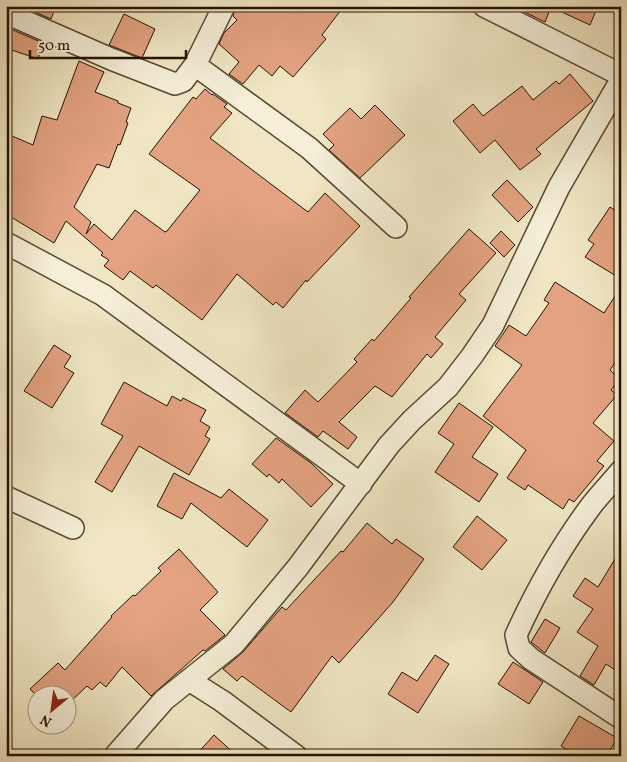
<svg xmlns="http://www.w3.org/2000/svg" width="627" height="762" viewBox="0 0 627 762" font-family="Vollkorn,serif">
<rect width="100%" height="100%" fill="#f0e6c3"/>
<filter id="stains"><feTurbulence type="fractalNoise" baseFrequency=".004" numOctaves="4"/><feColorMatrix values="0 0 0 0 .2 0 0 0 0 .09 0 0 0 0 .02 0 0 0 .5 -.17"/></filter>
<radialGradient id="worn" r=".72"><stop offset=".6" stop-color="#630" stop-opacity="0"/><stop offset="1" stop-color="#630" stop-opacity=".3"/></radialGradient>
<path fill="#e3a281" stroke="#251300" d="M29,6H56L51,19L28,9Z
M236,6H344L322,35L326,39L293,77L280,66L272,76L259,65L243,84L229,74L239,62L219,44L224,33L237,20L233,16Z
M512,6H598L590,25L551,7L545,22Z
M124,14L155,29L142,58L109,45Z
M6,27L43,43L38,59L6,48Z
M79,61L104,72L95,92L118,101V103L131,108L126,122L128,123L120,145L118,144L109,168L97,164L74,207L91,222L86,234L94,224L112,240L135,210L165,232L167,231L200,190L149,154L193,97L196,99L205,89L212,95L213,94L227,104L224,107L232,113L210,138L308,212L325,193L360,226L307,282L306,280L283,308L276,302L273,305L237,274L202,320L156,285L153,288L130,271L123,280L104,266L109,260L101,255L103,253L66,221L54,243L6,214V149L12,136L33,145L42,116L57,120Z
M570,74L593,101L536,149L541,154L520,170L495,140L480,153L453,121L473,104L483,116L522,86L533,100L556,81L559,84Z
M375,105L405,135L360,178L329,150L334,145L323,134L350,108L361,119Z
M507,180L533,207L518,222L492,195Z
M610,207L621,214V279L585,257L594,244L588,240Z
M469,229L496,253L459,294L466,300L435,337L443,344L431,358L427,354L392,397L375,386L339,422L357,437L348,449L323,431L318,437L285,413L305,390L318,402L357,362L354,359L372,339L374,341L411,298L409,297Z
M501,231L515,245L504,257L490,243Z
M555,282L604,313L621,287V354L610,370L620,379L611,390L617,395L593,423L614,441L597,461L604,466L574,502L569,499L563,509L528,485L525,490L507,478L526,450L483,416L522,365L495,346L509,325L526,336L549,303L544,300Z
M54,345L71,356L64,367L74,373L52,408L24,391Z
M124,382L167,406L172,396L181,401L183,398L206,410L200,421L210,427L205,436L210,439L189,475L139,446L112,492L95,482L123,436L101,424Z
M459,403L493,427L472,457L498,474L479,502L435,472L454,444L438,433Z
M276,438L311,463L333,484L311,507L282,479L279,483L269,474L267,477L252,464Z
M174,473L221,498L229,489L268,520L247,547L191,503L182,519L157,506Z
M477,516L507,540L482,570L453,547Z
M367,523L392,544L396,539L424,559L393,602L339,663L332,656L291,712L242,676L237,681L223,669L243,652L282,607L286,610L341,551L343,552Z
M179,549L218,592L200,610L225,635L205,651L203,650L151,696L122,667L106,687L100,682L92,690L87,686L68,704V694H38V697L30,689L58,663L65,670L112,617L111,616L133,595L135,596L161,571L158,568Z
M621,549V674L606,664L594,685L580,676L598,646L577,632L593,609L573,596L585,578L598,587Z
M545,619L560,628L545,653L531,642Z
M435,655L449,664L418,713L388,694L402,672L417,681Z
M513,662L543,682L529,704L498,684Z
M579,716L617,738L607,756H578L561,746Z
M214,735L237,756H195Z"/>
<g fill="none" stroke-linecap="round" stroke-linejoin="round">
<g stroke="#584831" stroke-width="24">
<path id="minor" d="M484,6L621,75
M6,13L111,59L175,84L183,81L195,65L224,6
M195,65L309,148L396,227
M6,243L103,295L361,484
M621,471C611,483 600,494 591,506C562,545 536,591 516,635L519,648L531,659L621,718
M6,497L73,528
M189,680L222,701L296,756
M115,756L164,700L234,644L298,567L389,445L412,420L448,387L472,356L493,325L559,187L621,80"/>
</g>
<use href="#minor" stroke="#f5efd8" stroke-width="21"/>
</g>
<rect width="627" height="762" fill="none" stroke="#f0e6c3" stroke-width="25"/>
<rect x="8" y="8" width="612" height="747" fill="none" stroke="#251300" stroke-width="2.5"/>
<rect x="12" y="12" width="602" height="737" fill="none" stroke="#251300"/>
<g transform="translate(52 710) rotate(209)"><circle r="24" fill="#f5efd8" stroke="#a29782"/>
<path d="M0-4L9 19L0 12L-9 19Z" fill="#8f2418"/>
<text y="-8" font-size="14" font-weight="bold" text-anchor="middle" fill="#251300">N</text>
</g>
<path d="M30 50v8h156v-8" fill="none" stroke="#251300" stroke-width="2.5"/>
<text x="38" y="50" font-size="15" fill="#251300" stroke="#f5efd8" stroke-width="4" paint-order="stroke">50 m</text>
<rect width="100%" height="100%" filter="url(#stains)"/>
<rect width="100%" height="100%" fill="url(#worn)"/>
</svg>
